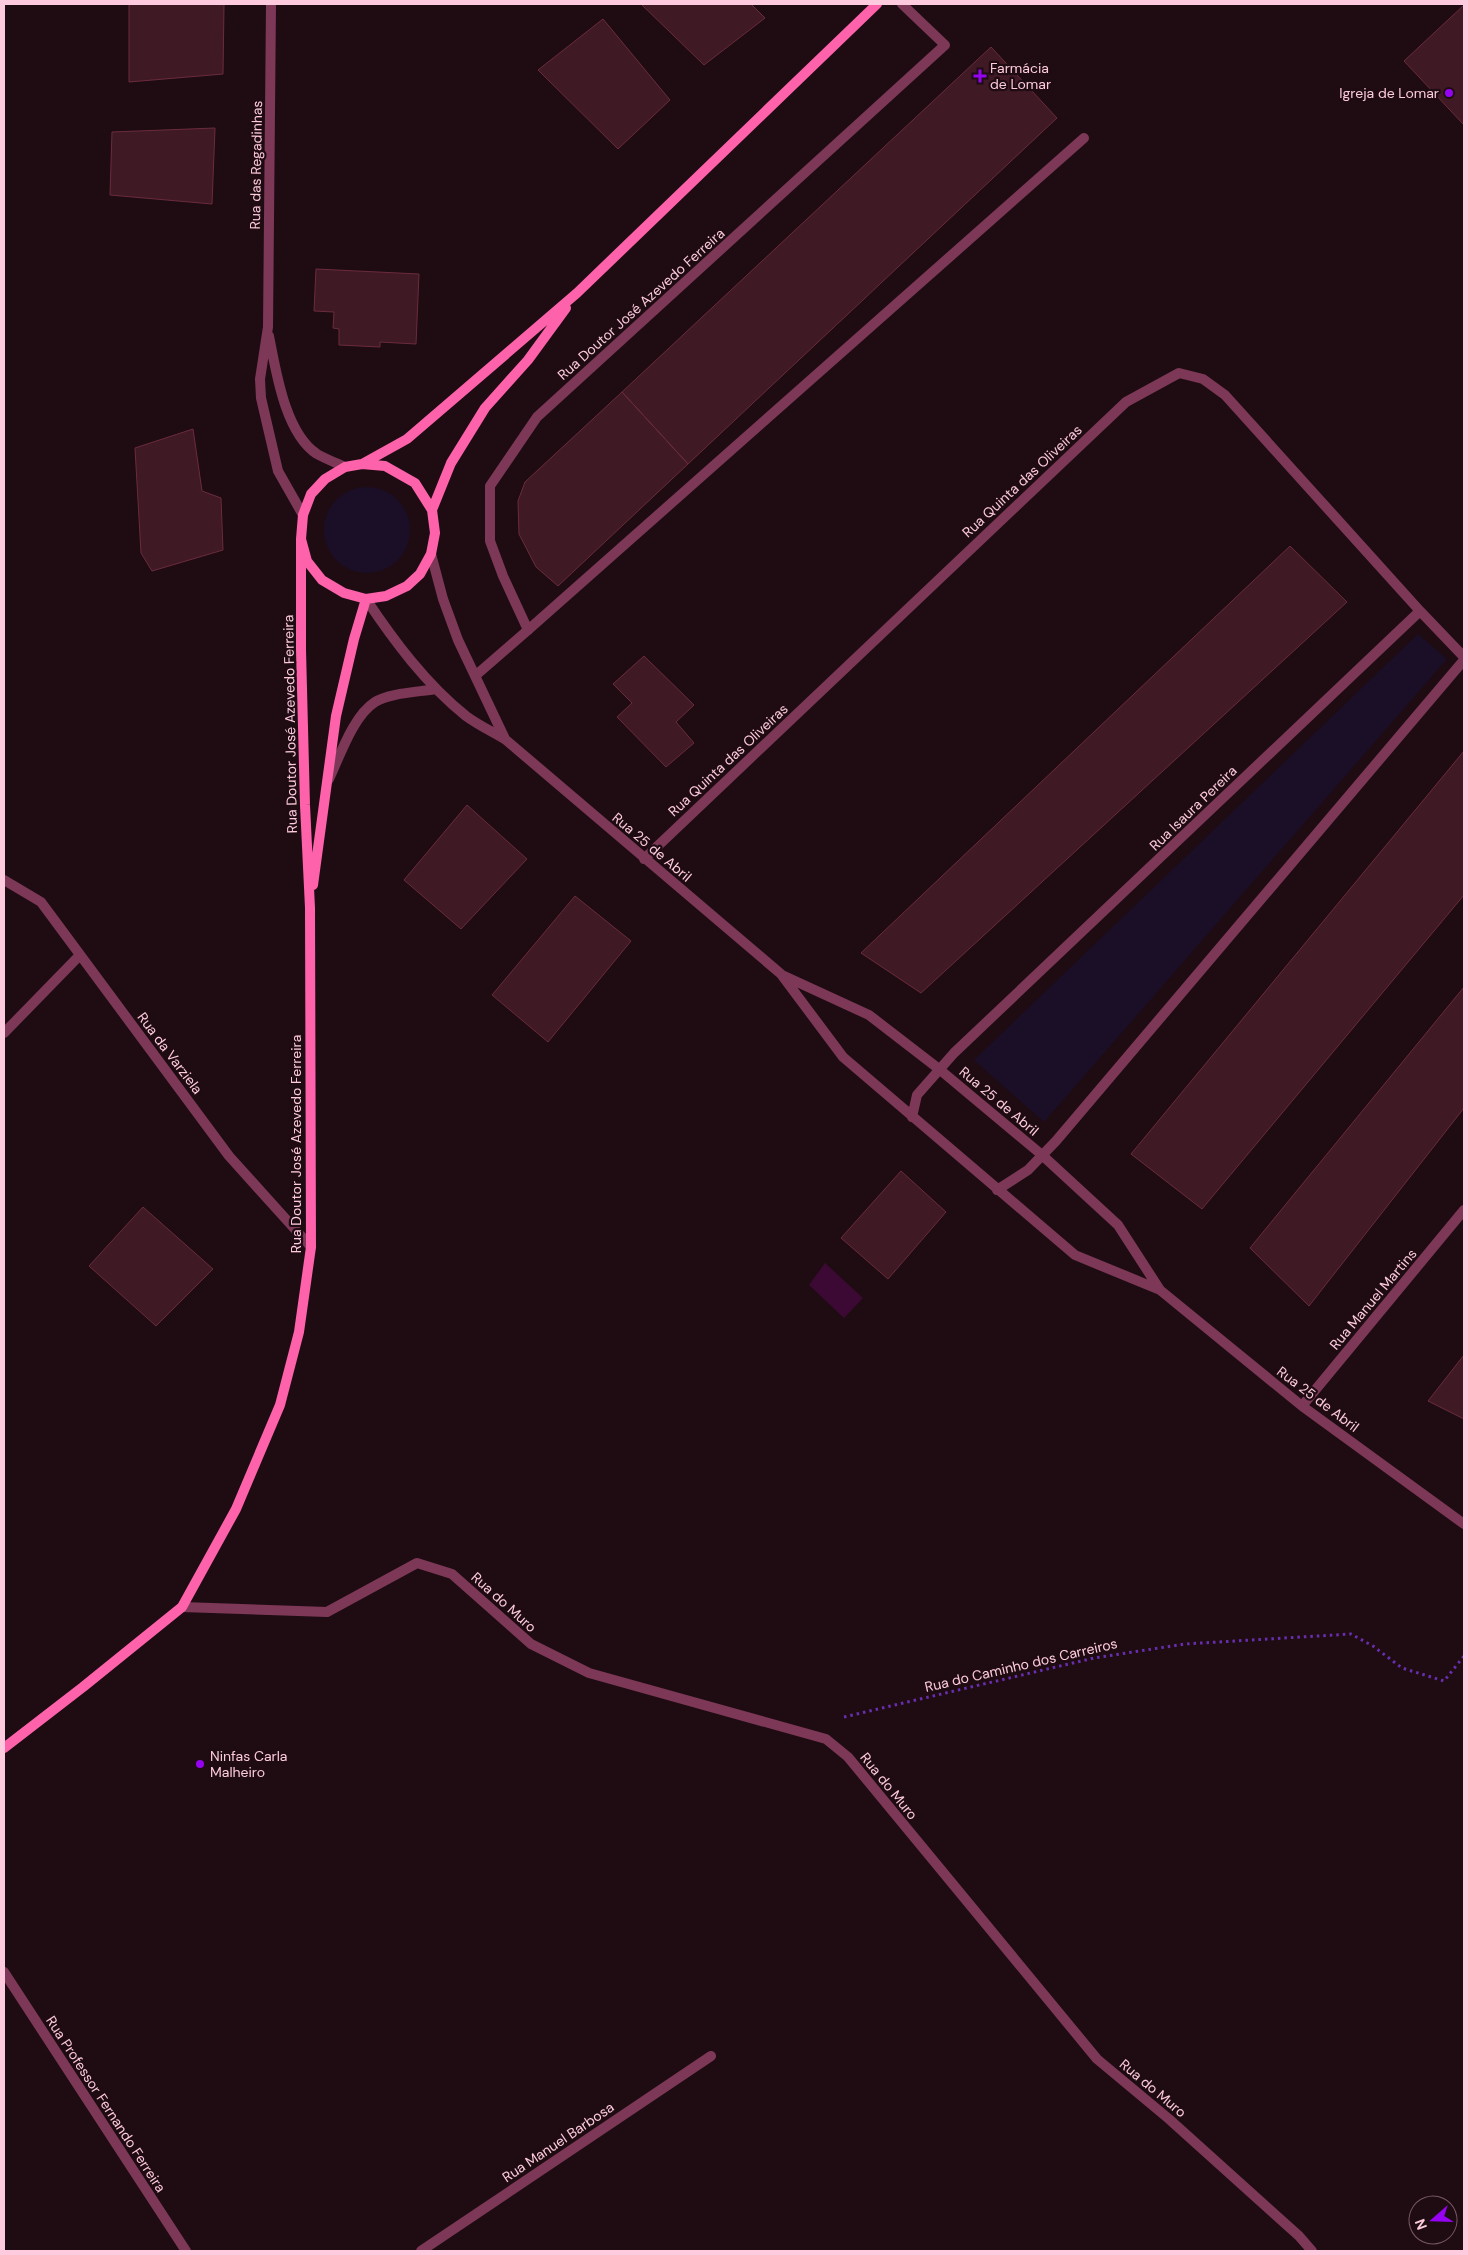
<svg xmlns="http://www.w3.org/2000/svg" width="1468" height="2255" viewBox="0 0 1468 2255" font-family="'DM Sans',sans-serif">
<rect width="100%" height="100%" fill="#1f0c12"/>
<path fill="#1b0f28" d="M324 530a43 43 0 1 1 86 0a43 43 0 1 1-86 0Z
M1418,634L1447,659L1044,1122L974,1060Z"/>
<path fill="#3b0933" d="M825,1263L863,1298L844,1318L809,1285Z"/>
<path fill="#3f1924" stroke="#6b2b3d" d="M129,4H224L223,74L129,82Z
M641,4H751L765,18L704,65Z
M1464,5V125L1404,61Z
M603,19L670,100L618,149L538,70Z
M991,47L1057,118L688,464L622,392Z
M215,128L212,204L110,195L112,132Z
M316,269L419,274L416,344L380,342V347L339,345V329L333,328L334,312L314,311Z
M622,392L688,464L558,586L536,567L519,534L518,501L525,482Z
M193,429L202,491L221,498L223,550L152,571L141,553L135,448Z
M1290,546L1347,602L921,993L861,953Z
M644,656L694,705L676,722L694,743L666,767L617,717L632,703L613,684Z
M1464,751V895L1202,1209L1131,1154Z
M467,805L527,859L461,929L404,880Z
M575,896L631,941L548,1042L492,995Z
M1464,987V1108L1309,1306L1250,1248Z
M901,1171L946,1212L888,1279L841,1238Z
M143,1207L213,1269L156,1326L89,1266Z
M1464,1355V1419L1428,1401Z"/>
<g fill="none" stroke-linecap="round" stroke-linejoin="round">
<path stroke="#682eaf" stroke-width="3" stroke-dasharray="2.5 4" stroke-linecap="butt" d="M844,1717L1094,1658L1185,1644L1351,1634L1373,1646L1402,1668L1444,1681L1464,1656"/>
<path stroke="#7d3857" stroke-width="10" d="M528,630L1084,138"/>
<path stroke="#7d3857" stroke-width="10" d="M271,4L268,327L260,379L261,398L278,471L303,515
M269,336C276,371 285,433 317,454C326,459 336,463 345,467
M431,554L443,599L458,640L505,739
M366,599C394,641 426,684 466,716C478,725 493,732 506,740L781,974L843,1057L1075,1255L1160,1290L1302,1406L1464,1524
M475,676L528,630L503,576L490,541V486L537,417L945,45L902,4
M329,779C340,756 353,716 375,702C389,693 419,692 436,689
M644,859L1126,402L1179,373L1203,379L1225,395L1420,611L1464,657
M4,880L41,902L229,1156L311,1247
M782,975L869,1015L939,1069L1042,1155L1118,1225L1160,1290
M4,1033L80,955
M912,1117L917,1095L954,1053L1420,611
M997,1190L1028,1170L1056,1141L1464,660
M1302,1406L1464,1210
M182,1607L327,1612L417,1563L452,1574L531,1644L589,1673L826,1739L848,1757L1097,2059L1169,2119L1299,2236L1312,2251
M4,1972L186,2251
M421,2251L711,2056"/>
<path stroke="#fd62aa" stroke-width="10" d="M362,464L407,439L577,293L877,4
M432,510L451,463L485,408L528,360L566,308
M313,885L336,716L354,639L366,599
M4,1748L83,1687L182,1607L236,1509L280,1405L299,1332L311,1247L310,908L305,805L301,650V539L303,515L311,494L325,479L345,467L362,464L385,466L415,483L432,510L435,533L431,554L420,574L407,586L386,596L366,599L344,593L322,580L307,561L301,539"/>
</g>
<g fill="#9503f2" stroke="#1f0c12" stroke-width="2">
<path d="M977.5 68.5h5v5h5v5h-5v5h-5v-5h-5v-5h5z"/>
<circle cx="1449" cy="93" r="5"/>
<circle cx="200" cy="1764" r="5"/>
</g>
<g text-anchor="middle" stroke-width="4.5" stroke-linejoin="round" paint-order="stroke">
<g font-size="14" fill="#fecade" stroke="#1f0c12" text-anchor="start">
<text x="990" y="73">Farmácia<tspan x="990" dy="16">de Lomar</tspan></text>
<text x="1439" y="98" text-anchor="end">Igreja de Lomar</text>
<text x="210" y="1761">Ninfas Carla<tspan x="210" dy="16">Malheiro</tspan></text>
</g>
<g font-size="14" fill="#fecade" stroke="#1f0c12">
<text transform="translate(256 165) rotate(-89)" y="5">Rua das Regadinhas</text>
<text transform="translate(641 304) rotate(-42)" y="5">Rua Doutor José Azevedo Ferreira</text>
<text transform="translate(1022 481) rotate(-43)" y="5">Rua Quinta das Oliveiras</text>
<text transform="translate(290 724) rotate(-91)" y="5">Rua Doutor José Azevedo Ferreira</text>
<text transform="translate(728 760) rotate(-43)" y="5">Rua Quinta das Oliveiras</text>
<text transform="translate(1193 808) rotate(-44)" y="5">Rua Isaura Pereira</text>
<text transform="translate(652 847) rotate(40)" y="5">Rua 25 de Abril</text>
<text transform="translate(170 1053) rotate(53)" y="5">Rua da Varziela</text>
<text transform="translate(999 1101) rotate(40)" y="5">Rua 25 de Abril</text>
<text transform="translate(296 1144) rotate(-90)" y="5">Rua Doutor José Azevedo Ferreira</text>
<text transform="translate(1373 1299) rotate(-50)" y="5">Rua Manuel Martins</text>
<text transform="translate(1318 1399) rotate(37)" y="5">Rua 25 de Abril</text>
<text transform="translate(504 1602) rotate(42)" y="5">Rua do Muro</text>
<text transform="translate(1021 1665) rotate(-13)" y="5">Rua do Caminho dos Carreiros</text>
<text transform="translate(889 1786) rotate(51)" y="5">Rua do Muro</text>
<text transform="translate(1153 2088) rotate(40)" y="5">Rua do Muro</text>
<text transform="translate(106 2104) rotate(57)" y="5">Rua Professor Fernando Ferreira</text>
<text transform="translate(558 2142) rotate(-34)" y="5">Rua Manuel Barbosa</text>
</g>
</g>
<rect width="1468" height="2255" fill="none" stroke="#fecade" stroke-width="10"/>
<g transform="translate(1433 2220) rotate(250)"><circle r="24" fill="#1f0c12" stroke="#785864"/>
<path d="M0-4L9 19L0 12L-9 19Z" fill="#9503f2"/>
<text y="-8" font-size="14" font-weight="bold" text-anchor="middle" fill="#fecade">N</text>
</g>
</svg>
